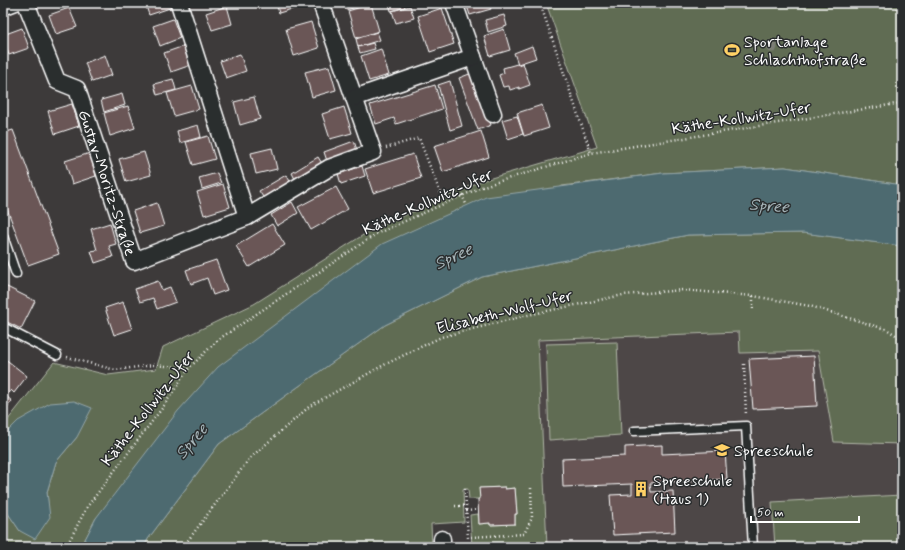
<svg xmlns="http://www.w3.org/2000/svg" width="905" height="550" viewBox="0 0 905 550" font-family="Mynerve,sans-serif">
<rect width="100%" height="100%" fill="#3d3a3a"/>
<filter id="ink" filterUnits="userSpaceOnUse"><feTurbulence type="fractalNoise" baseFrequency=".025" numOctaves="2"/><feDisplacementMap in="SourceGraphic" scale="8" xChannelSelector="R" yChannelSelector="G"/><feConvolveMatrix kernelMatrix="1 2 1 2 8 2 1 2 1" color-interpolation-filters="sRGB"/></filter>
<g filter="url(#ink)">
<path fill="#4e4747" d="M739,331L902,354V547H547L538,340Z"/>
<path fill="#616c52" stroke="#b0b6a8" d="M546,3H902V185L785,167L663,173L562,186L96,518L81,547H3V506L20,531L48,503L47,492L56,462L77,437L18,421L3,436V426L54,362L108,375L156,369L163,347L254,304L368,232L481,181L597,147Z
M804,233L902,246V444L834,442L818,351L740,353L739,332L538,340L547,547H472L470,515L478,514L479,524L490,523V525L515,524V514H517L515,488L505,489V487L480,488V499H469L468,489H463L464,522L431,524L432,547H144L148,539L219,444L288,394L385,325L482,277L688,235Z
M617,342L621,435L549,440L546,344Z
M902,495V547H775L772,502Z"/>
<path fill="#4d6a70" stroke="#94a6a9" d="M785,167L902,185V246L803,233L688,235L482,277L385,325L288,394L219,444L148,539L144,547H81L96,518L178,411L218,367L382,244L486,197L663,173Z
M74,401L92,408L77,437L56,462L47,492L50,517L35,539L20,531L3,506V436L18,421L50,403Z"/>
<path fill="#6a5757" stroke="#fff" d="M145,3H172L173,7L149,15Z
M276,3H304L305,5L279,13Z
M344,3H367V4L346,10Z
M389,3H404L405,7L391,11Z
M466,3H489L491,9L470,15Z
M371,4L379,31L356,38L348,11Z
M227,6L232,24L212,30L206,13Z
M410,6L414,18L396,23L392,11Z
M69,8L77,27L56,34L49,15Z
M442,8L454,44L430,52L418,16Z
M504,15L507,26L488,32L485,20Z
M173,19L180,38L160,46L153,26Z
M311,22L319,48L294,56L286,29Z
M22,28L29,48L9,55L3,38V35Z
M504,29L510,50L490,56L484,36Z
M377,32L380,40L358,47L356,39Z
M373,43L375,49L360,53L358,47Z
M184,46L191,65L171,72L164,53Z
M532,46L536,58L518,64L514,53Z
M381,49L389,75L369,81L361,56Z
M240,54L246,71L226,78L220,61Z
M105,55L112,75L92,82L85,63Z
M523,63L530,85L519,89V87L510,90L509,86L503,87L499,75L504,73L503,68L517,64L518,65Z
M329,66L336,90L312,97L305,72Z
M472,73L491,125L478,130L459,78Z
M173,79L176,90L157,95L154,84Z
M450,81L462,126L450,130L438,85Z
M435,85L442,109L396,124L394,118L376,124L370,105Z
M192,86L199,109L174,116L167,93Z
M122,94L125,105L104,112L101,100Z
M254,97L260,119L240,125L234,102Z
M72,104L79,126L55,134L48,111Z
M542,105L549,128L524,136L517,113Z
M128,106L135,128L110,136L104,113Z
M344,107L352,133L330,139L322,114Z
M517,116L523,134L508,139L502,120Z
M198,125L201,137L180,143L177,131Z
M13,130L59,254L28,265L3,198V133Z
M481,131L489,157L443,172L434,146Z
M208,136L215,159L193,165L186,142Z
M354,141L357,150L327,161L324,152Z
M272,148L277,169L256,174L251,153Z
M144,152L151,175L126,182L119,159Z
M90,153L96,176L72,184L65,161Z
M413,154L421,178L373,193L365,169Z
M318,157L323,165L296,181L292,173Z
M362,166L365,176L341,184L338,174Z
M217,173L221,183L202,189L199,178Z
M286,175L292,184L265,200L259,191Z
M223,184L230,207L204,215L197,192Z
M336,187L348,209L311,230L298,207Z
M292,202L298,213L277,226L271,215Z
M157,203L164,226L140,233L133,211Z
M110,223L116,244L109,246L113,257L95,263L91,251L97,250L91,229Z
M272,224L285,245L249,267L236,246Z
M216,260L227,290L213,295L207,278L191,284L186,270Z
M158,281L162,290L170,287L176,302L157,309L153,298L140,302L135,289Z
M3,285L35,301L21,329L3,320Z
M123,302L132,329L114,335L105,308Z
M814,356L817,406L753,409L749,359Z
M4,358L27,376L14,393L11,390L6,396L12,401L3,412Z
M662,445V454L725,451L727,479L650,483L651,492L673,491L675,532L613,535L610,495L632,494V484L563,487L562,459L625,456V447Z
M505,487V489L515,488L517,514H515V524L490,525V523L479,524L478,499H480L479,488Z"/>
<g fill="none" stroke-linecap="round" stroke-linejoin="round">
<g stroke="#fff" stroke-width="11">
<path id="service" d="M3,11L24,3
M3,236L16,274
M3,327L57,355
M634,431L746,426L753,547"/>
</g>
<g stroke="#fff" stroke-width="19">
<g id="minor">
<path id="s1" d="M26,3L57,81L77,89L134,261L247,217"/>
<path d="M179,3L247,217L329,168L373,152L321,3"/>
<path d="M454,3L493,114"/>
<path d="M354,98L473,57"/>
<path d="M442,539V547"/>
</g>
</g>
<path stroke="#fff" stroke-width="2.5" stroke-dasharray="1 3" stroke-linecap="butt" d="M540,3L591,153
M386,148L419,138L444,203
M462,195L466,204
M753,296V311
M67,357L115,370L153,365L189,368
M744,364L746,416
M465,489L468,538
M455,506H466
M466,511L478,510
M471,537L524,534L532,518L531,488
M66,547L87,507L163,407L189,368L219,339L376,234L484,186L591,153L902,103
M183,547L250,458L310,406L382,366L441,337L528,315L623,295L683,290L753,296L810,306L888,330L902,339"/>
<use href="#service" stroke="#2a2d2e" stroke-width="8"/>
<use href="#minor" stroke="#2a2d2e" stroke-width="16"/>
</g>
<circle fill="#7c7e76" cx="772" cy="47" r="5.5"/>
</g>
<defs>
<g id="stadium-bare" transform="scale(1.2)"><path d="M0-5a6.5 5 0 1 0 0 10a6.5 5 0 1 0 0-10ZM-3.5-1.8h7v3.6h-7Z" fill="#ffd166" stroke="#2a2d2e" stroke-width="2.5" paint-order="stroke"/></g>
<g id="school-bare" transform="scale(1.2)"><path d="M0-5L7-2L0 1L-7-2ZM-4 1L0 2.5L4 1V4Q0 6-4 4Z" fill="#ffd166" stroke="#2a2d2e" stroke-width="2.5" paint-order="stroke"/></g>
<g id="building-bare" transform="scale(1.2)"><path d="M-4-6H4V6H1V3H-1V6H-4ZM-2.5-4.3h1.7v1.8h-1.7ZM.8-4.3h1.7v1.8H.8ZM-2.5-1h1.7V.8h-1.7ZM.8-1h1.7V.8H.8Z" fill="#ffd166" stroke="#2a2d2e" stroke-width="2.5" paint-order="stroke"/></g>
</defs>
<g fill-rule="evenodd">
<use href="#stadium-bare" x="732" y="50"/>
<use href="#school-bare" x="722" y="450"/>
<use href="#building-bare" x="641" y="489"/>
</g>
<g text-anchor="middle" stroke-width="3" stroke-linejoin="round" paint-order="stroke">
<g font-size="16" fill="#fff" stroke="#2a2d2e" text-anchor="start">
<text x="744" y="47">Sportanlage<tspan x="744" dy="18">Schlachthofstraße</tspan></text>
<text x="734" y="456">Spreeschule</text>
<text x="653" y="486">Spreeschule<tspan x="653" dy="18">(Haus 1)</tspan></text>
</g>
<g font-size="16" fill="#fff" stroke="#2a2d2e">
<text transform="translate(741 117) rotate(-9)" y="6">Käthe-Kollwitz-Ufer</text>
<text dy="6" stroke="none"><textPath href="#s1" startOffset="204">Gustav-Moritz-Straße</textPath></text>
<text transform="translate(427 201) rotate(-24)" y="6">Käthe-Kollwitz-Ufer</text>
<text transform="translate(504 311) rotate(-14)" y="6">Elisabeth-Wolf-Ufer</text>
<text transform="translate(147 408) rotate(-52)" y="6">Käthe-Kollwitz-Ufer</text>
</g>
<g font-size="17" font-style="italic" fill="#a6b4b8" stroke="#2a2d2e">
<text transform="translate(769 205) rotate(4)" y="6">Spree</text>
<text transform="translate(453 256) rotate(-25)" y="6">Spree</text>
<text transform="translate(191 441) rotate(-50)" y="6">Spree</text>
</g>
</g>
<rect width="905" height="550" fill="none" stroke="#2a2d2e" stroke-width="16"/>
<rect x="8" y="8" width="889" height="534" fill="none" stroke="#fff" stroke-width="1.5" filter="url(#ink)"/>
<path d="M751 516v6h108v-6" fill="none" stroke="#ffffff" stroke-width="2"/>
<text x="757" y="516" font-size="12" fill="#ffffff" stroke="#2a2d2e" stroke-width="3" paint-order="stroke">50 m</text>
</svg>
